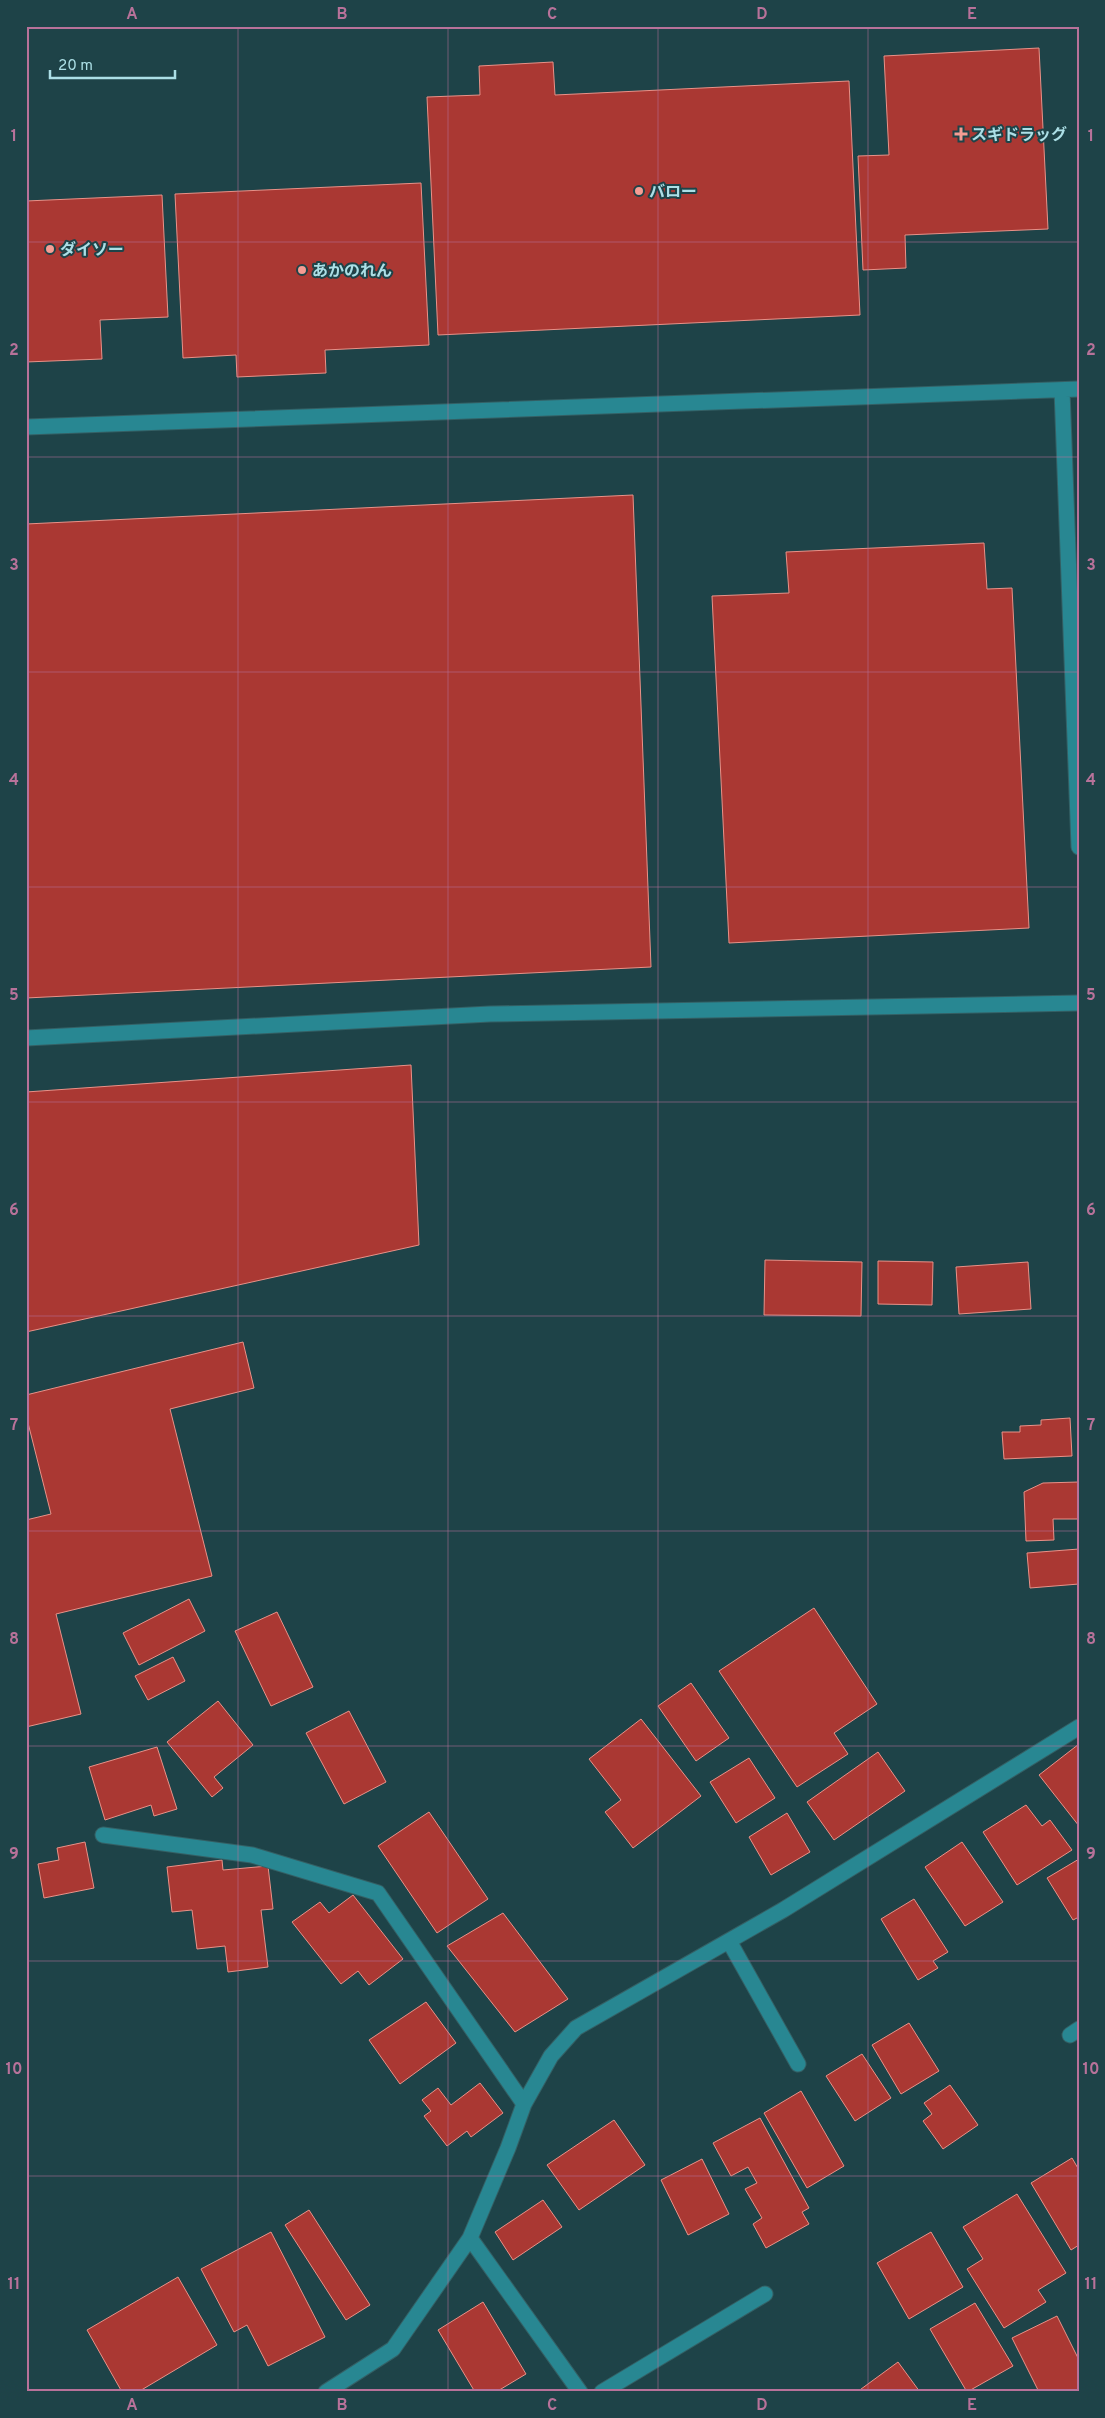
<svg xmlns="http://www.w3.org/2000/svg" width="1105" height="2418" viewBox="0 0 1105 2418" font-family="Overpass,'Noto Sans JP',sans-serif">
<rect width="100%" height="100%" fill="#1e4348"/>
<path fill="#aa3833" stroke="#e99188" d="M1039,48L1048,229L905,235L906,268L863,270L858,156L889,155L884,56Z
M553,62L555,95L849,81L860,315L438,335L427,97L480,95L479,66Z
M421,183L429,345L325,350L326,373L237,377L236,355L183,358L175,194Z
M162,195L168,317L100,320L102,359L26,362V201Z
M633,495L651,967L26,998V524Z
M984,543L987,589L1012,588L1029,928L729,943L712,596L789,593L786,552Z
M411,1065L419,1245L26,1332V1092Z
M765,1260L862,1262L861,1316L764,1315Z
M878,1261L933,1262L932,1305L878,1304Z
M1028,1262L1031,1309L959,1314L956,1267Z
M243,1342L254,1388L170,1409L212,1576L56,1614L81,1714L26,1727V1520L51,1514L26,1415V1395Z
M1070,1418L1072,1456L1004,1459L1002,1432H1020V1426L1041,1425V1420Z
M1079,1482V1519H1053L1054,1540L1026,1541L1024,1492L1043,1483Z
M1079,1549V1584L1030,1588L1027,1553Z
M189,1599L205,1631L139,1665L123,1633Z
M814,1608L877,1704L834,1733L848,1754L797,1787L719,1671Z
M277,1612L313,1687L271,1706L235,1631Z
M173,1657L185,1681L148,1700L135,1676Z
M691,1683L729,1738L696,1761L658,1706Z
M218,1701L253,1745L214,1777L223,1788L212,1797L167,1742Z
M349,1711L386,1782L344,1804L306,1733Z
M641,1719L701,1796L633,1848L605,1812L621,1800L589,1759Z
M1079,1744V1826L1039,1775Z
M157,1747L177,1809L154,1816L151,1805L105,1820L89,1767Z
M878,1752L905,1791L834,1840L807,1802Z
M749,1758L775,1798L736,1823L710,1782Z
M1026,1805L1042,1826L1050,1820L1072,1850L1017,1885L983,1832Z
M429,1812L488,1899L437,1933L378,1846Z
M787,1813L810,1852L771,1875L749,1837Z
M85,1842L94,1888L44,1898L38,1864L59,1860L57,1848Z
M962,1842L1003,1902L965,1926L925,1867Z
M1079,1859V1917L1073,1920L1047,1878Z
M222,1860L223,1870L268,1866L273,1909L261,1910L268,1967L228,1972L225,1946L197,1949L192,1910L172,1912L167,1867Z
M353,1895L403,1959L369,1985L358,1971L341,1984L292,1922L320,1902L329,1913Z
M914,1899L948,1952L933,1961L938,1968L918,1980L881,1919Z
M503,1913L568,1999L515,2032L447,1946Z
M426,2002L456,2043L400,2084L369,2040Z
M909,2023L939,2071L901,2094L872,2045Z
M862,2054L891,2098L855,2121L826,2076Z
M480,2083L503,2113L471,2137L467,2131L447,2146L424,2116L431,2111L422,2100L438,2088L451,2105Z
M950,2085L978,2125L943,2149L923,2121L932,2114L924,2103Z
M801,2091L844,2166L807,2188L764,2113Z
M760,2118L809,2208L802,2212L809,2224L766,2248L753,2224L762,2218L745,2189L757,2183L748,2167L731,2176L713,2143Z
M614,2120L645,2165L579,2210L547,2165Z
M1072,2158L1079,2170V2245L1071,2250L1031,2183Z
M702,2159L729,2214L688,2235L661,2180Z
M1017,2194L1066,2273L1038,2290L1046,2302L1004,2328L967,2269L983,2259L963,2227Z
M543,2200L562,2227L513,2260L495,2232Z
M309,2210L370,2305L346,2320L285,2225Z
M271,2232L325,2337L268,2366L247,2325L234,2332L201,2269Z
M931,2232L963,2287L909,2319L877,2263Z
M178,2277L217,2345L138,2392H122L87,2330Z
M483,2302L526,2374L496,2392H475L438,2330Z
M975,2303L1013,2366L967,2392L930,2329Z
M1057,2316L1079,2360V2392H1039L1012,2338Z
M898,2362L920,2392H857Z"/>
<g fill="none" stroke-linecap="round" stroke-linejoin="round">
<g stroke="#346065" stroke-width="17">
<path id="lane" d="M26,1038L490,1014L1079,1003"/>
</g>
<g stroke="#346065" stroke-width="17">
<path id="street" d="M1062,390L1079,847
M26,427L1079,389
M103,1835L252,1855L378,1893L524,2104
M729,1941L798,2064
M1070,2035L1079,2029
M470,2238L580,2392
M326,2392L393,2349L470,2238L508,2148L524,2104L551,2056L576,2028L783,1910L1079,1727
M602,2392L765,2294"/>
</g>
<use href="#lane" stroke="#288792" stroke-width="15"/>
<use href="#street" stroke="#288792" stroke-width="15"/>
</g>
<path fill="none" stroke="#b8729a" stroke-width="1" stroke-opacity="0.55" d="M238,26V2392M448,26V2392M658,26V2392M868,26V2392M26,242H1079M26,457H1079M26,672H1079M26,887H1079M26,1102H1079M26,1316H1079M26,1531H1079M26,1746H1079M26,1961H1079M26,2176H1079"/>
<g fill="#f59c93" stroke="#1e4348" stroke-width="2">
<path d="M958.5 126.5h5v5h5v5h-5v5h-5v-5h-5v-5h5z"/>
<circle cx="639" cy="191" r="5"/>
<circle cx="50" cy="249" r="5"/>
<circle cx="302" cy="270" r="5"/>
</g>
<g text-anchor="middle" stroke-width="4" stroke-linejoin="round" paint-order="stroke">
<g font-size="16" font-weight="bold" fill="#acdfe6" stroke="#1e4348" text-anchor="start">
<text x="971" y="140">スギドラッグ</text>
<text x="649" y="197">バロー</text>
<text x="60" y="255">ダイソー</text>
<text x="312" y="276">あかのれん</text>
</g>
</g>
<rect width="1105" height="2418" fill="none" stroke="#1e4348" stroke-width="55"/>
<path d="M50 70v8h125v-8" fill="none" stroke="#acdfe6" stroke-width="2.5"/>
<text x="58" y="70" font-size="15" fill="#acdfe6" stroke="#1e4348" stroke-width="4" paint-order="stroke">20 m</text>
<rect x="28" y="28" width="1050" height="2362" fill="none" stroke="#b8729a" stroke-width="2"/>
<g font-size="16" text-anchor="middle" font-weight="bold" fill="#b8729a">
<text x="132" y="19">A</text>
<text x="342" y="19">B</text>
<text x="552" y="19">C</text>
<text x="762" y="19">D</text>
<text x="972" y="19">E</text>
<text x="14" y="141">1</text>
<text x="1091" y="141">1</text>
<text x="14" y="355">2</text>
<text x="1091" y="355">2</text>
<text x="14" y="570">3</text>
<text x="1091" y="570">3</text>
<text x="14" y="785">4</text>
<text x="1091" y="785">4</text>
<text x="14" y="1000">5</text>
<text x="1091" y="1000">5</text>
<text x="14" y="1215">6</text>
<text x="1091" y="1215">6</text>
<text x="14" y="1430">7</text>
<text x="1091" y="1430">7</text>
<text x="14" y="1644">8</text>
<text x="1091" y="1644">8</text>
<text x="14" y="1859">9</text>
<text x="1091" y="1859">9</text>
<text x="14" y="2074">10</text>
<text x="1091" y="2074">10</text>
<text x="14" y="2289">11</text>
<text x="1091" y="2289">11</text>
<text x="132" y="2410">A</text>
<text x="342" y="2410">B</text>
<text x="552" y="2410">C</text>
<text x="762" y="2410">D</text>
<text x="972" y="2410">E</text>
</g>
</svg>
